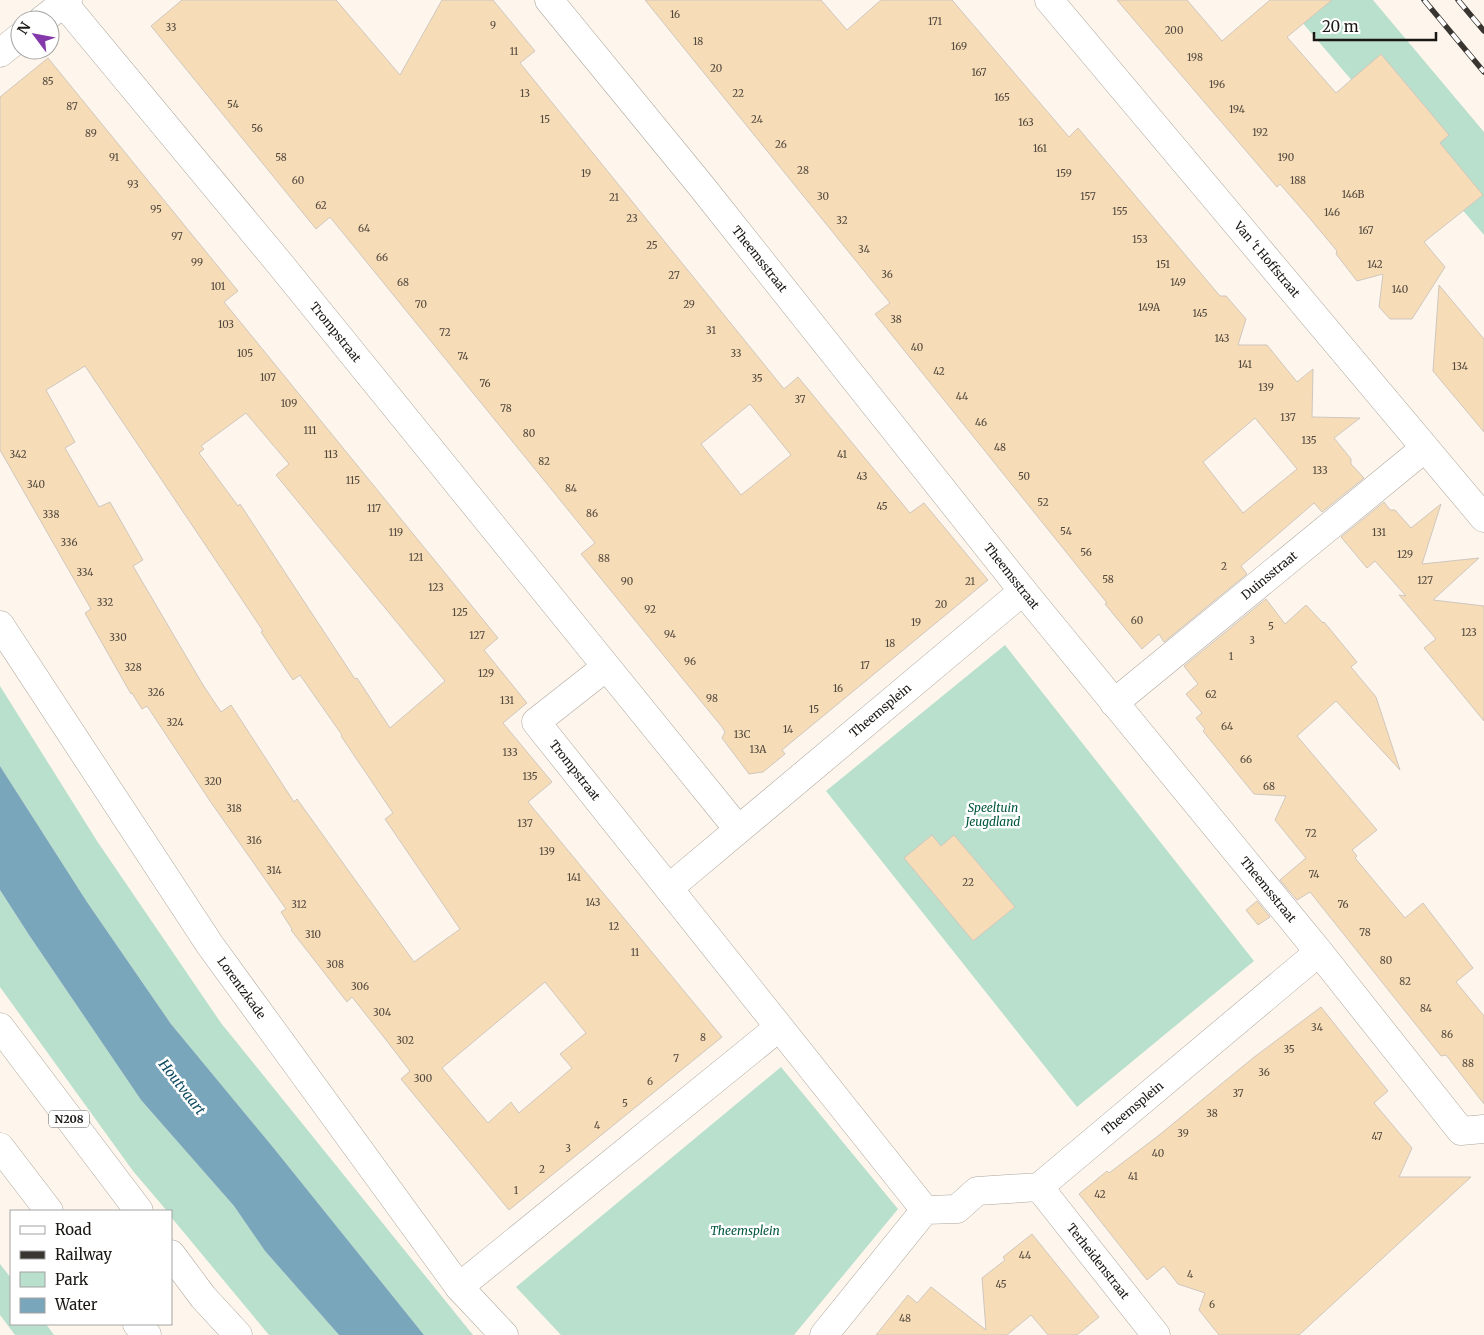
<svg xmlns="http://www.w3.org/2000/svg" width="1484" height="1335" viewBox="0 0 1484 1335" font-family="Merriweather,serif">
<rect width="100%" height="100%" fill="#fef6ec"/>
<path fill="#b9dfcd" d="M1283,0H1373L1484,132V235Z
M1005,645L1254,961L1077,1107L826,791Z
M0,686L97,841L221,1023L473,1335H424L272,1146L171,1024L87,902L0,766Z
M0,890L29,935L141,1100L234,1206L265,1251L339,1335H269L171,1217V1211H167L133,1171L0,987Z
M781,1067L898,1209L794,1335H561L516,1287Z
M0,1264L11,1278V1324H46L54,1335H15L0,1315Z"/>
<path fill="#79a6ba" d="M0,766L87,902L171,1024L272,1146L424,1335H339L265,1251L234,1206L141,1100L29,935L0,890Z"/>
<path fill="#f7dcb8" stroke="#cfc7be" fill-rule="evenodd" d="M182,0H336L400,75L442,0H493L535,51L520,63L784,389L798,377L910,513L924,503L988,580L782,750L785,754L763,772L749,774L722,738L725,732L722,727L581,554L595,543L330,217L316,229L151,26ZM750,404L791,455L741,495L701,444Z
M645,0H821L847,30L881,0H952L1069,137L1078,128L1220,296H1226L1246,319L1238,345H1267L1297,382L1313,369L1312,417L1360,418L1334,438L1351,459V464L1364,478L1322,512L1314,503L1241,566L1247,574L1164,642L1159,634L1142,649L1105,604L1107,603L875,314L890,303ZM1255,418L1297,469L1243,513L1203,462Z
M1117,0H1187L1222,41L1270,0H1332L1287,37L1336,93L1381,54L1449,135L1440,143L1483,195L1424,242L1445,267L1412,319H1390L1379,307L1383,274L1357,281L1336,254L1337,251L1307,215L1280,184L1277,187Z
M48,58L238,291L224,302L498,638L484,650L527,703L503,723L552,782L528,802L722,1037L509,1210L401,1079L410,1071L383,1036L352,997L347,1002L291,930L292,929L281,912L286,909L210,801L147,706L142,709L132,693L131,694L85,613L91,609L0,450V97ZM85,366L235,589L263,631L261,632L293,680L300,675L342,735L341,736L393,813L385,819L460,929L414,962L297,799L294,802L231,705L221,712L203,685L133,566L143,560L110,502L99,507L65,448L75,442L46,390ZM246,413L289,464L276,475L445,681L390,728L357,678L355,679L240,504L238,506L199,453L204,449L201,446ZM545,982L586,1033L560,1054L572,1068L519,1113L511,1102L488,1123L442,1068Z
M1439,285L1484,339V432L1433,371Z
M1384,502L1390,510H1395L1411,528L1441,504L1422,564L1479,558L1433,600L1484,606V721L1424,648L1436,639L1399,595L1406,596L1375,561L1367,568L1341,537Z
M1266,599L1285,624L1306,605L1323,623L1324,622L1357,662L1351,667L1376,697L1400,770L1336,701L1297,736L1377,830L1352,850L1357,856L1355,858L1405,918L1423,903L1473,968L1456,982L1484,1016V1104L1446,1055L1441,1056L1310,892L1297,900L1280,880L1306,858L1275,820L1286,796L1254,794L1203,731L1205,729L1196,718L1202,713L1186,694L1198,684L1184,666Z
M932,835L941,846L954,835L1015,907L973,941L904,858Z
M1257,901L1270,917L1258,925L1246,910Z
M1321,1007L1388,1091L1374,1103L1412,1148L1399,1177H1471L1299,1335H1219L1199,1310L1205,1293L1178,1284L1164,1266L1147,1280L1079,1194L1107,1171L1109,1173L1158,1136L1253,1058Z
M1032,1234L1099,1317L1077,1335H1048L1031,1315L1007,1335H876L908,1295L917,1303L931,1287L986,1330L982,1278L1005,1260L1003,1257Z"/>
<g fill="none" stroke-linecap="round" stroke-linejoin="round">
<g stroke="#ada69d" stroke-width="29">
<g id="minor">
<path id="s1" d="M61,0L280,264L738,829"/>
<path id="s2" d="M549,0L702,187L1023,591L1319,952L1461,1131L1484,1129"/>
<path id="s3" d="M1049,0L1484,518"/>
<path d="M42,20L68,0"/>
<path d="M0,53L20,37"/>
<path id="s4" d="M606,667L536,722L925,1210"/>
<path id="s5" d="M1114,703L1425,448"/>
<path id="s6" d="M669,888L1023,591"/>
<path id="s7" d="M1039,1187L1156,1335"/>
<path d="M459,1287L778,1028"/>
<path id="s8" d="M824,1335L925,1210L957,1209L977,1191L1039,1187L1319,952"/>
</g>
</g>
<g stroke="#ada69d" stroke-width="29">
<g id="tertiary">
<path id="s9" d="M0,625L210,945L459,1287L504,1335"/>
</g>
</g>
<g stroke="#ada69d" stroke-width="29">
<path id="primary" d="M0,1027L139,1211
M0,1147L49,1211
M171,1254L203,1297L238,1335
M137,1324L147,1335"/>
</g>
<use href="#minor" stroke="#fff" stroke-width="28"/>
<use href="#tertiary" stroke="#fff" stroke-width="28"/>
<use href="#primary" stroke="#fff" stroke-width="28"/>
<g stroke="#393531" stroke-width="5.5">
<path id="rail" d="M1424,0L1484,72
M1458,0L1484,31"/>
</g>
<use href="#rail" stroke="#fff" stroke-width="4" stroke-dasharray="11" stroke-linecap="butt"/>
</g>
<g text-anchor="middle" stroke-width="5" stroke-linejoin="round" paint-order="stroke">
<g font-size="10" fill="#51483d">
<text x="675" y="18">16</text>
<text x="935" y="25">171</text>
<text x="493" y="29">9</text>
<text x="171" y="31">33</text>
<text x="1174" y="34">200</text>
<text x="698" y="45">18</text>
<text x="959" y="50">169</text>
<text x="514" y="55">11</text>
<text x="1195" y="61">198</text>
<text x="716" y="72">20</text>
<text x="979" y="76">167</text>
<text x="48" y="85">85</text>
<text x="1217" y="88">196</text>
<text x="525" y="97">13</text>
<text x="738" y="97">22</text>
<text x="1002" y="101">165</text>
<text x="233" y="108">54</text>
<text x="72" y="110">87</text>
<text x="1237" y="113">194</text>
<text x="545" y="123">15</text>
<text x="757" y="123">24</text>
<text x="1026" y="126">163</text>
<text x="257" y="132">56</text>
<text x="1260" y="136">192</text>
<text x="91" y="137">89</text>
<text x="781" y="148">26</text>
<text x="1040" y="152">161</text>
<text x="114" y="161">91</text>
<text x="281" y="161">58</text>
<text x="1286" y="161">190</text>
<text x="803" y="174">28</text>
<text x="586" y="177">19</text>
<text x="1064" y="177">159</text>
<text x="298" y="184">60</text>
<text x="1298" y="184">188</text>
<text x="133" y="188">93</text>
<text x="1353" y="198">146B</text>
<text x="823" y="200">30</text>
<text x="1088" y="200">157</text>
<text x="614" y="201">21</text>
<text x="321" y="209">62</text>
<text x="156" y="213">95</text>
<text x="1120" y="215">155</text>
<text x="1332" y="216">146</text>
<text x="632" y="222">23</text>
<text x="842" y="224">32</text>
<text x="364" y="232">64</text>
<text x="1366" y="234">167</text>
<text x="177" y="240">97</text>
<text x="1140" y="243">153</text>
<text x="652" y="249">25</text>
<text x="864" y="253">34</text>
<text x="382" y="261">66</text>
<text x="197" y="266">99</text>
<text x="1163" y="268">151</text>
<text x="1375" y="268">142</text>
<text x="887" y="278">36</text>
<text x="674" y="279">27</text>
<text x="403" y="286">68</text>
<text x="1178" y="286">149</text>
<text x="218" y="290">101</text>
<text x="1400" y="293">140</text>
<text x="421" y="308">70</text>
<text x="689" y="308">29</text>
<text x="1149" y="311">149A</text>
<text x="1200" y="317">145</text>
<text x="896" y="323">38</text>
<text x="226" y="328">103</text>
<text x="711" y="334">31</text>
<text x="445" y="336">72</text>
<text x="1222" y="342">143</text>
<text x="917" y="351">40</text>
<text x="245" y="357">105</text>
<text x="736" y="357">33</text>
<text x="463" y="360">74</text>
<text x="1245" y="368">141</text>
<text x="1460" y="370">134</text>
<text x="939" y="375">42</text>
<text x="268" y="381">107</text>
<text x="757" y="382">35</text>
<text x="485" y="387">76</text>
<text x="1266" y="391">139</text>
<text x="962" y="400">44</text>
<text x="800" y="403">37</text>
<text x="289" y="407">109</text>
<text x="506" y="412">78</text>
<text x="1288" y="421">137</text>
<text x="981" y="426">46</text>
<text x="310" y="434">111</text>
<text x="529" y="437">80</text>
<text x="1309" y="444">135</text>
<text x="1000" y="451">48</text>
<text x="18" y="458">342</text>
<text x="331" y="458">113</text>
<text x="842" y="458">41</text>
<text x="544" y="465">82</text>
<text x="1320" y="474">133</text>
<text x="862" y="480">43</text>
<text x="1024" y="480">50</text>
<text x="353" y="484">115</text>
<text x="36" y="488">340</text>
<text x="571" y="492">84</text>
<text x="1043" y="506">52</text>
<text x="882" y="510">45</text>
<text x="374" y="512">117</text>
<text x="592" y="517">86</text>
<text x="51" y="518">338</text>
<text x="1066" y="535">54</text>
<text x="396" y="536">119</text>
<text x="1379" y="536">131</text>
<text x="69" y="546">336</text>
<text x="1086" y="556">56</text>
<text x="1405" y="558">129</text>
<text x="416" y="561">121</text>
<text x="604" y="562">88</text>
<text x="1224" y="570">2</text>
<text x="85" y="576">334</text>
<text x="1108" y="583">58</text>
<text x="1425" y="584">127</text>
<text x="627" y="585">90</text>
<text x="970" y="585">21</text>
<text x="436" y="591">123</text>
<text x="105" y="606">332</text>
<text x="941" y="608">20</text>
<text x="650" y="613">92</text>
<text x="460" y="616">125</text>
<text x="1137" y="624">60</text>
<text x="916" y="626">19</text>
<text x="1271" y="630">5</text>
<text x="1469" y="636">123</text>
<text x="670" y="638">94</text>
<text x="477" y="639">127</text>
<text x="118" y="641">330</text>
<text x="1252" y="644">3</text>
<text x="890" y="647">18</text>
<text x="1231" y="660">1</text>
<text x="690" y="665">96</text>
<text x="865" y="669">17</text>
<text x="133" y="671">328</text>
<text x="486" y="677">129</text>
<text x="838" y="692">16</text>
<text x="156" y="696">326</text>
<text x="1211" y="698">62</text>
<text x="712" y="702">98</text>
<text x="507" y="704">131</text>
<text x="814" y="713">15</text>
<text x="175" y="726">324</text>
<text x="1227" y="730">64</text>
<text x="788" y="733">14</text>
<text x="742" y="738">13C</text>
<text x="758" y="753">13A</text>
<text x="510" y="756">133</text>
<text x="1246" y="763">66</text>
<text x="530" y="780">135</text>
<text x="213" y="785">320</text>
<text x="1269" y="790">68</text>
<text x="234" y="812">318</text>
<text x="525" y="827">137</text>
<text x="1311" y="837">72</text>
<text x="254" y="844">316</text>
<text x="547" y="855">139</text>
<text x="274" y="874">314</text>
<text x="1314" y="878">74</text>
<text x="574" y="881">141</text>
<text x="968" y="886">22</text>
<text x="593" y="906">143</text>
<text x="299" y="908">312</text>
<text x="1343" y="908">76</text>
<text x="614" y="930">12</text>
<text x="1365" y="936">78</text>
<text x="313" y="938">310</text>
<text x="635" y="956">11</text>
<text x="1386" y="964">80</text>
<text x="335" y="968">308</text>
<text x="1405" y="985">82</text>
<text x="360" y="990">306</text>
<text x="1426" y="1012">84</text>
<text x="382" y="1016">304</text>
<text x="1317" y="1031">34</text>
<text x="1447" y="1038">86</text>
<text x="703" y="1041">8</text>
<text x="405" y="1044">302</text>
<text x="1289" y="1053">35</text>
<text x="676" y="1062">7</text>
<text x="1468" y="1067">88</text>
<text x="1264" y="1076">36</text>
<text x="423" y="1082">300</text>
<text x="650" y="1085">6</text>
<text x="1238" y="1097">37</text>
<text x="625" y="1107">5</text>
<text x="1212" y="1117">38</text>
<text x="597" y="1129">4</text>
<text x="1183" y="1137">39</text>
<text x="1377" y="1140">47</text>
<text x="568" y="1152">3</text>
<text x="1158" y="1157">40</text>
<text x="542" y="1173">2</text>
<text x="1133" y="1180">41</text>
<text x="516" y="1194">1</text>
<text x="1100" y="1198">42</text>
<text x="1025" y="1259">44</text>
<text x="1190" y="1278">4</text>
<text x="1001" y="1288">45</text>
<text x="1212" y="1308">6</text>
<text x="905" y="1322">48</text>
</g>
<rect fill="#fff" stroke="#5f5d5a" stroke-width="1" x="49" y="1110.5" width="40" height="17" rx="4"/>
<g font-size="11" font-weight="bold" fill="#1a1714">
<text x="69" y="1123">N208</text>
</g>
<g font-size="12" fill="#1a1714" stroke="#fff">
<text dy="4" stroke="none"><textPath href="#s3" startOffset="339">Van 't Hoffstraat</textPath></text>
<text dy="4" stroke="none"><textPath href="#s2" startOffset="334">Theemsstraat</textPath></text>
<text dy="4" stroke="none"><textPath href="#s1" startOffset="431">Trompstraat</textPath></text>
<text dy="4" stroke="none"><textPath href="#s5" startOffset="201">Duinsstraat</textPath></text>
<text dy="4" stroke="none"><textPath href="#s2" startOffset="739">Theemsstraat</textPath></text>
<text dy="4" stroke="none"><textPath href="#s6" startOffset="276">Theemsplein</textPath></text>
<text dy="4" stroke="none"><textPath href="#s4" startOffset="151">Trompstraat</textPath></text>
<text dy="4" stroke="none"><textPath href="#s2" startOffset="1144">Theemsstraat</textPath></text>
<text dy="4" stroke="none"><textPath href="#s9" startOffset="436">Lorentzkade</textPath></text>
<text dy="4" stroke="none"><textPath href="#s8" startOffset="404">Theemsplein</textPath></text>
<text dy="4" stroke="none"><textPath href="#s7" startOffset="95">Terheidenstraat</textPath></text>
</g>
<g font-size="12" font-style="italic" fill="#00573d" stroke="#fff">
<text x="993" y="812">Speeltuin<tspan x="993" dy="14">Jeugdland</tspan></text>
<text x="745" y="1235">Theemsplein</text>
</g>
<g font-size="14" font-style="italic" fill="#0e4b61" stroke="#fff">
<text transform="translate(182 1087) rotate(52)" y="5">Houtvaart</text>
</g>
</g>
<rect x="10" y="1210" width="162" height="115" fill="#ffffff" stroke="#a3a2a1"/>
<rect x="20" y="1226" width="25" height="8" fill="#ffffff" stroke="#a3a2a1"/>
<text x="55" y="1235" font-size="15" fill="#1a1714">Road</text>
<rect x="20" y="1251" width="25" height="8" fill="#393531" stroke="#a3a2a1"/>
<text x="55" y="1260" font-size="15" fill="#1a1714">Railway</text>
<rect x="20" y="1272" width="25" height="15" fill="#b9dfcd" stroke="#a3a2a1"/>
<text x="55" y="1285" font-size="15" fill="#1a1714">Park</text>
<rect x="20" y="1298" width="25" height="15" fill="#79a6ba" stroke="#a3a2a1"/>
<text x="55" y="1310" font-size="15" fill="#1a1714">Water</text>
<g transform="translate(35 35) rotate(302)"><circle r="24" fill="#ffffff" stroke="#a3a2a1"/>
<path d="M0-4L9 19L0 12L-9 19Z" fill="#8439ab"/>
<text y="-8" font-size="14" font-weight="bold" text-anchor="middle" fill="#1a1714">N</text>
</g>
<path d="M1314 32v8h122v-8" fill="none" stroke="#1a1714" stroke-width="2.5"/>
<text x="1322" y="32" font-size="15" fill="#1a1714" stroke="#ffffff" stroke-width="4" paint-order="stroke">20 m</text>
</svg>
